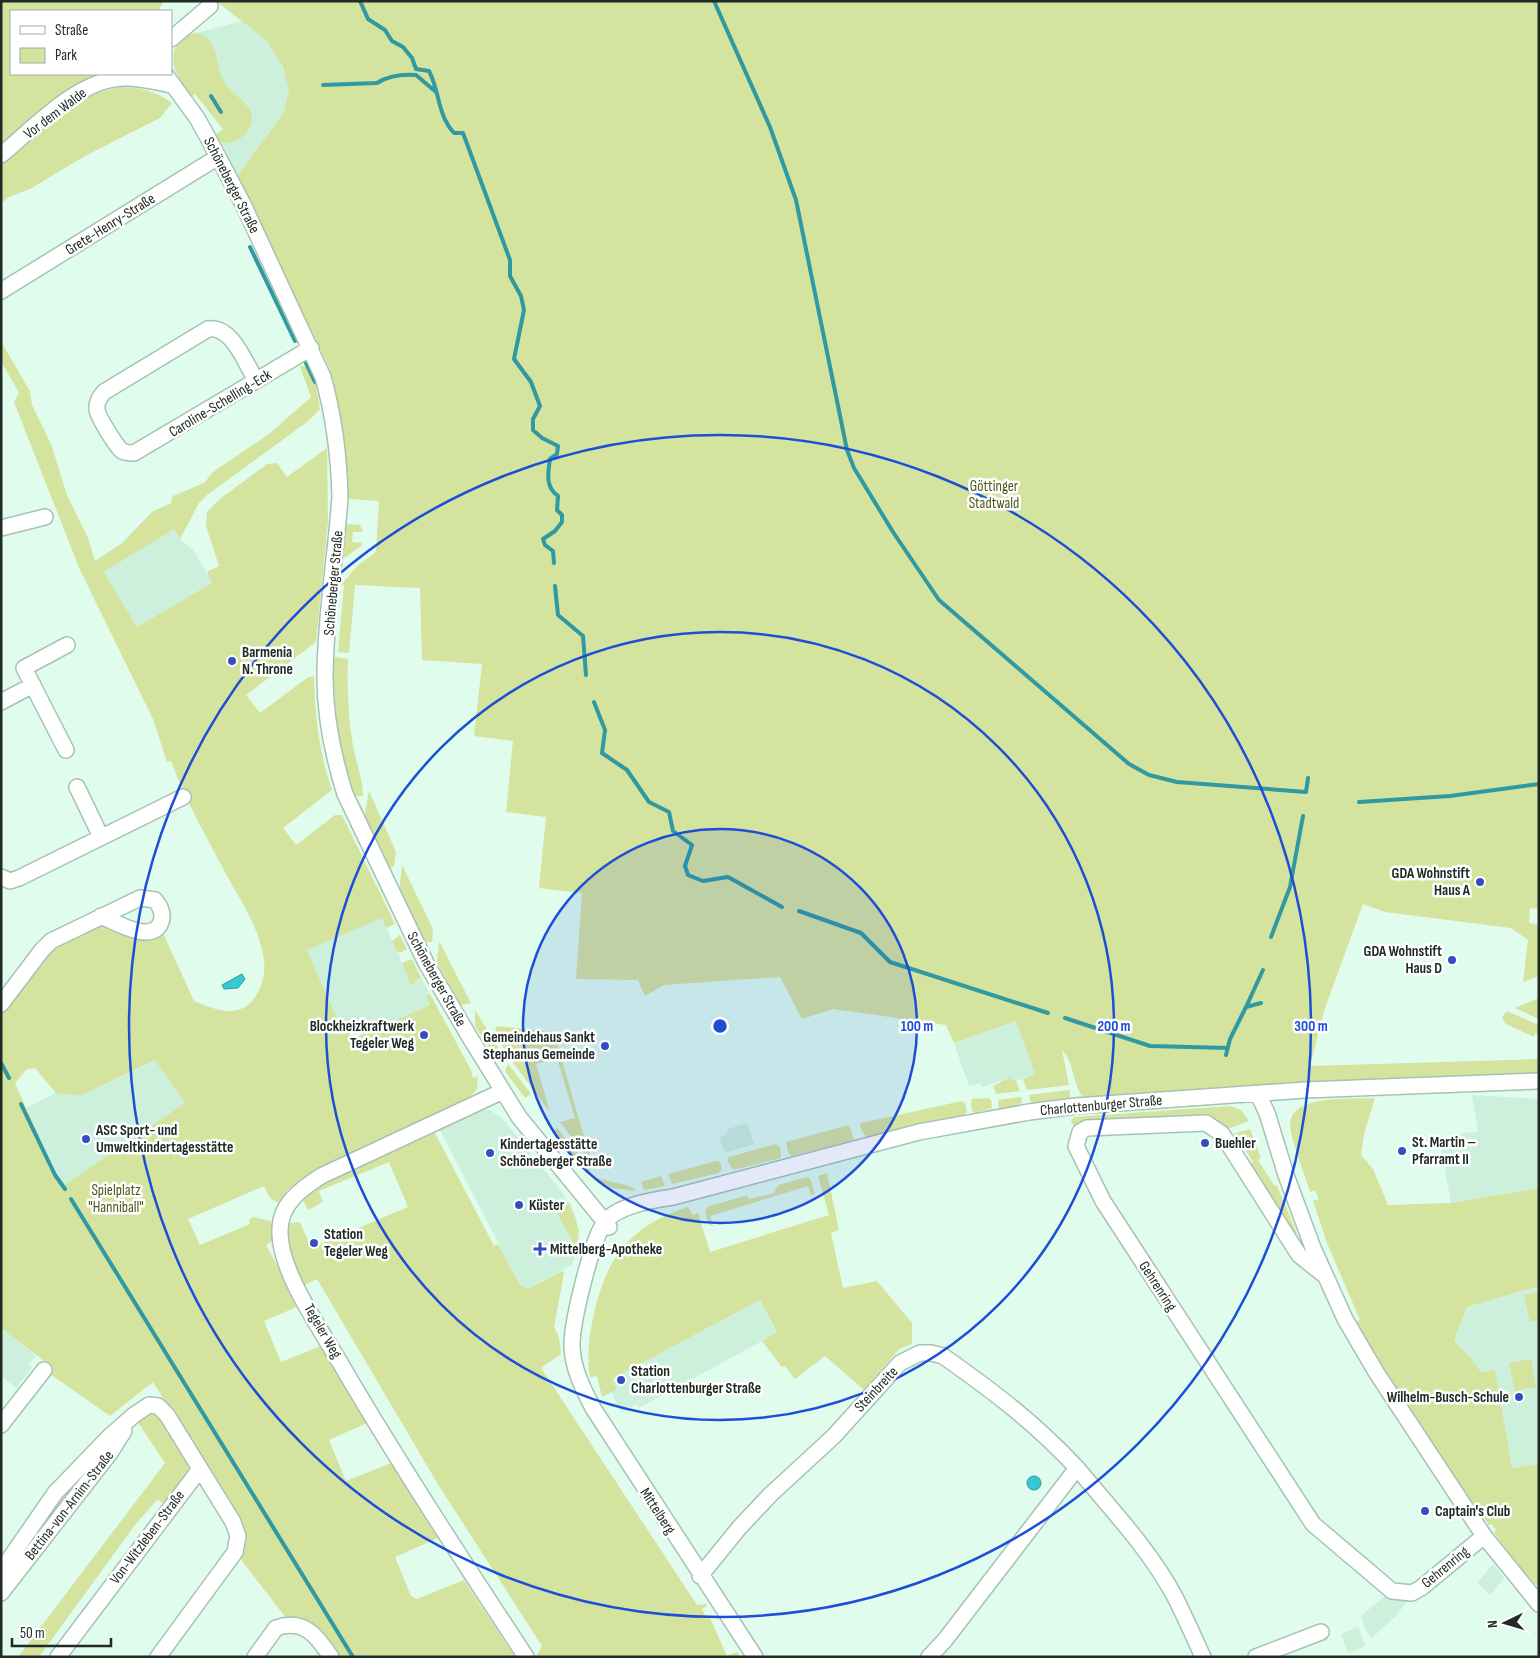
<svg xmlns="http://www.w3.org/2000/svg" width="1540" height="1658" viewBox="0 0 1540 1658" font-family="'Sofia Sans Condensed',sans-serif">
<rect width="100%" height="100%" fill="#dffcec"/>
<path fill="#ccf0dc" d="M242,21L264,37L276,53L285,74L289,90L283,113L237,177L216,134L223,129L208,108L175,72L173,63L178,43L188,35Z
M174,529L180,539L193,550L213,583L137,627L104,572Z
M382,917L411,984L421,977L430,994L427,996L430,1005L361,1035L356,1025L342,1031L307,950Z
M1017,1021L1035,1074L1016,1081L1008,1078L982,1087L980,1083L969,1086L954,1043Z
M156,1060L185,1103L64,1185L54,1171L26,1108L56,1093L80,1096Z
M1472,1095L1539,1099V1188L1451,1203L1441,1147L1449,1136L1478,1131Z
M479,1110H489L502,1118L563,1193L576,1217L579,1238L572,1265L527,1289L520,1285L440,1130Z
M747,1123L754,1144L725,1153L719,1137L726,1135L728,1129Z
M1539,1286V1464L1512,1468L1495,1370L1481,1372L1471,1358L1454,1342L1467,1307Z
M760,1300L777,1333L639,1408L637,1404L621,1412L611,1392L617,1389L612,1379Z
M3,1328L36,1356L28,1365L32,1368L16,1388L1,1376Z
M1493,1564L1504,1578L1490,1595L1477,1583Z
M1384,1597L1408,1600L1396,1616L1372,1638L1365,1629L1361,1616Z
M1358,1627L1365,1646L1348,1653L1341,1634Z"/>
<path fill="#d4e39e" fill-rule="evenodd" d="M1,1H164L158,11H11V74H111L1,146Z
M216,1H1539V909L1530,908L1529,923L1539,925V976L1523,982L1528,940L1511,928L1385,912L1363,904L1324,1011L1310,1066L1539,1059V1075L1219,1088L1083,1097C1072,1083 1075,1064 1062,1050L1069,1085L1027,1090L1023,1079L1035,1074L1016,1021L954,1043L946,1025L833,1009L802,1019L780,977L664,985L645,996L638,980L576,979L582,893L539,888L546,817L506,812L513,741L474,736L482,664L422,660L420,588L355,585L349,653L338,652L344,585H341L357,566L376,552L379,501L348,499L344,437L330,369L237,177L283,113L289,90L283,67L267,41Z
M196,33C220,39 214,62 223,80C230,96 260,105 250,127C246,136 238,140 230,143L220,142L216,134L223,129L195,94L189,99C177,77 158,42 196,33Z
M119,87C140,87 156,91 172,103L160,118L85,156L30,189L9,197L1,203V162L86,97Z
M1,342L30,391L32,405L51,444L67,495L88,538L95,561L121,544L152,512L171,503L173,496L204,483L213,472L269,434L311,397L300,366H309L316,385L320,409L307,422L207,495L199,503L180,539L174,529L104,572L137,627L212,583L207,572L219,566L206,526L207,512L221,498L267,464L277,463L287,477L327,448L328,521L316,642L246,695L260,713L307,678L314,676C315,716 319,752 332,790L283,828L296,845L335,815H342L395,924L386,928L382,918L307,950L342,1031L347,1029L352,1039L430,1005L426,996L430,994L471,1070L473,1078L478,1076L477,1089L468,1100L316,1171L287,1190L278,1203L270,1198L264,1186L188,1219L200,1245L250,1224L249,1220L253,1217L271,1221L272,1241L266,1245L299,1306L264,1321L281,1362L321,1346L367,1423L329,1440L346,1481L391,1463L438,1538L395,1557L411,1596L417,1599L464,1580L515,1657H338C322,1632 317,1619 286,1618L239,1557L244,1545V1529L153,1382L110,1416L50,1374L53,1368L3,1329L1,1331V1012L48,951L93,924L162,931L194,1001C211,1008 235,1019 251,1002C261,991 266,976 264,960C260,929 241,901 226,874C206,836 186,801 171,761L167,762L153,719L80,570L14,402L19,393L1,361ZM155,1060L185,1103L64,1185L54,1171L15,1083L26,1070L35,1068L56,1093L80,1096Z
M346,524L360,525L363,532H353L352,542L362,543V545L346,557H343Z
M334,657L348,659C347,688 348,717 353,746C356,763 363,778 363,796H354C337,750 333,706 334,657Z
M369,791L396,852L394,866L391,868L387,867L364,819Z
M402,865L433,929L432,942H425L399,892Z
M400,935L407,949L400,953L396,951L392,941Z
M439,941L471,1003L461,1005L437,963Z
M412,959L421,977L411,985L402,963Z
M1539,998V1019L1515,1008Z
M475,1010L505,1059L497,1060L475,1026Z
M1507,1011L1539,1025V1034L1535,1033L1534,1037L1506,1024L1502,1017Z
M496,1026L558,1032L556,1040L592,1164L560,1122L575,1118L557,1058L536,1064L550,1112L511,1060L495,1034Z
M508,1064L531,1094L525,1098L505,1071Z
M1008,1078L1016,1081L1020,1091L996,1094L993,1086Z
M1070,1090V1099L1036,1103L1031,1102L1029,1095Z
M1019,1097L1022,1098L1021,1105L999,1109L998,1100Z
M988,1098L991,1100L992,1108L975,1113L972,1111L971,1099Z
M1375,1098L1364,1134L1361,1155L1373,1169L1388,1205L1451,1203L1539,1188V1286L1467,1307L1454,1341L1471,1358L1481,1372L1495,1370L1512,1468L1539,1464V1585L1528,1583L1494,1532L1496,1530L1492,1524L1489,1525L1482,1515L1479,1517L1393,1387L1356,1322L1360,1320L1327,1243L1313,1201L1319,1199L1315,1190L1310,1192C1304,1172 1295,1152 1291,1132C1282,1092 1351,1100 1375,1098Z
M962,1101L965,1103L967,1111L965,1115L866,1138L860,1127L861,1123Z
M1230,1106L1241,1110L1249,1121L1225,1130L1212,1119L1076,1130L1071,1121L1074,1117Z
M849,1125L854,1140L792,1156L788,1153L786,1142Z
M557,1128L590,1168V1175L552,1132Z
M1250,1129L1261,1158L1258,1160L1274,1185L1277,1186L1297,1233L1294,1234L1250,1167L1253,1162L1238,1138H1231L1229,1135Z
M435,1133L494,1246L498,1244L520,1285L528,1289L562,1271L564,1273L554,1327L559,1337L561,1354L541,1368L697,1605L706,1604L707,1606L702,1609L707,1619L710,1618L727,1656L737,1652L740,1657H536L542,1646L439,1486L317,1279L303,1286L288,1243L289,1223L300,1222L311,1248L408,1207L389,1162L319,1191L323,1202L308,1210L303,1200L325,1183L386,1153H391Z
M776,1144L780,1147L781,1158L733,1170L727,1160L729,1157Z
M716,1161L720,1162L722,1169L719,1173L672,1184L668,1174Z
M827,1173L839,1230L831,1233L843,1288L877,1281L912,1323V1344L899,1349L864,1390L825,1356L795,1379L785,1366L782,1367L762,1341L777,1332L760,1300L612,1379L617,1389L602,1397L597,1376L590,1377C586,1353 590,1332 595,1309C609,1253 633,1225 688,1207L693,1215L698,1213L710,1252L829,1215L818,1176Z
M661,1176L665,1186L644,1190L641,1182Z
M807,1177L810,1178L815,1194L811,1195L808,1186L710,1216L713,1226L709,1225L705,1212L707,1207L747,1195L749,1199L774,1193L778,1185Z
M598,1178C608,1182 632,1184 636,1191L612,1188L596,1179Z
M570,1203L579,1231L576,1248L558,1215L559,1211Z
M1539,1292V1320L1530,1322L1524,1295Z
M1531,1359L1536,1387L1515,1391L1509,1363Z
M150,1412C166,1415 184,1451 189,1466L186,1474L163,1503L157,1500L135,1525L39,1657H18L165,1463L137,1421Z
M72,1487L75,1490L5,1578L51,1505Z"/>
<path fill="#37c8d6" stroke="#3099a1" d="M242,974L245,979L238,988L224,989L222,985Z
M1027 1483a7 7 0 1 1 14 0a7 7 0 1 1-14 0Z"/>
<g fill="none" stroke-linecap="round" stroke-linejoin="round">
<path stroke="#3099a1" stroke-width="4" d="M360,1L368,19L385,30L392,41L403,47L412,58L416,69L429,71C440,92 437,114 454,133H463L510,260V276L521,296L524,310L514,359L531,382L540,406L533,419V430L542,438L558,446L557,454L550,459C548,473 545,487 558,496L557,510L562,515V522L555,531L543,539L545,545L553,551L554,563
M714,1L770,127L796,200L847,450L854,468L893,532L939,600L1129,764L1149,775L1177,782L1306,792L1308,778
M323,85L377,83C388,76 401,74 416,75L436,92
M211,96L221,112
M250,247L295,341
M305,361L315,382
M555,586L558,615L583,636L586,675
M594,702L605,730L602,753L627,770L649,802L669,812L673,831L692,845L685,866L688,875L703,881L728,877L782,907
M1359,802L1450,796L1539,784
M799,911L861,933L890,962L1048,1013
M1271,937L1290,887L1303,816
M1246,1007L1263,970
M1065,1018L1150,1046L1228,1048
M1226,1055L1230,1039L1246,1007L1261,1003
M1,1063L9,1078
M21,1104L55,1175L65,1189
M71,1199L353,1657"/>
<g stroke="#a7c2b3" stroke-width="18">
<path id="minor" d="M171,39L210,6
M165,74L197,118L207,136L243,204L323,377C334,416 339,456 340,497C336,556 325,617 325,677C325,717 333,756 345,794L426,963L469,1036L519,1117L609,1227
M1,155C35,127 77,80 123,78C139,77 156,82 172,85
M1,291L218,157
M256,380C245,363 232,325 208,329L104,392C100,397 96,402 97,410C98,417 116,446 122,451C126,453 130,453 134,453L311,348
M1,528L45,517
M1,702L33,685
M66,750L24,668L67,645
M77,787L101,837
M1,877L10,881L19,878L183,797
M1,1004L42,950L51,941L140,898L155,900C160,906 164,914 161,922C153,945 115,922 101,916
M503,1091L321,1176C301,1189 280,1204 280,1230C278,1270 322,1331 342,1366C400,1465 463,1561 526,1657
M1258,1094L1267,1113L1286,1175L1313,1248L1345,1319L1376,1372L1484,1536L1539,1604
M1324,1275L1299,1255L1222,1134L1206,1123L1087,1128L1080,1132L1076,1146L1103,1201L1313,1524L1392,1591L1412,1593L1421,1588L1484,1536
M1,1425L44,1370
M1077,1468C1111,1509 1150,1550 1175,1597C1185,1617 1194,1637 1203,1657
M1,1571L55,1493L109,1437L134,1415L149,1405L158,1406L167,1415L233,1522L238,1536L235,1552L158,1657
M700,1576L739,1528L770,1495L834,1436L900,1363L920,1353H931L943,1356C994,1392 1034,1422 1077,1468L945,1640L929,1657
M1,1593L110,1453L124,1431
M58,1657L200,1469
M255,1657L276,1628C304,1618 317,1636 331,1657
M755,1657L593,1408C583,1389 573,1369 572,1347C571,1325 592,1238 605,1222C618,1205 654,1200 673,1197L919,1132L1029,1112L1076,1106L1305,1090L1539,1081
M1256,1657L1321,1632"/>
</g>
<use href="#minor" stroke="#fff" stroke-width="15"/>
</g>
<circle cx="720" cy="1026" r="197" fill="#1d4ed8" fill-opacity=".12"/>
<g fill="none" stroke="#1d4ed8" stroke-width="2.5">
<circle cx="720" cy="1026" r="197"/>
<circle cx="720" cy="1026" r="394"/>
<circle cx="720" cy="1026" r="591"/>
</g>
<g fill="#354dbf" stroke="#fff" stroke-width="2">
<circle cx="232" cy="661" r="5"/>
<circle cx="1480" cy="882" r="5"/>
<circle cx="1452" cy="960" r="5"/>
<circle cx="424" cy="1035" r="5"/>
<circle cx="605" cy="1046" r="5"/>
<circle cx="86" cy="1139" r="5"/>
<circle cx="1205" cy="1143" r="5"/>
<circle cx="1402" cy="1151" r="5"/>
<circle cx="490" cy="1153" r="5"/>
<circle cx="519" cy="1205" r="5"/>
<circle cx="314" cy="1243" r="5"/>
<path d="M537.5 1241.5h5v5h5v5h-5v5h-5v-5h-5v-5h5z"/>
<circle cx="621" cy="1380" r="5"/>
<circle cx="1519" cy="1397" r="5"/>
<circle cx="1425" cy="1511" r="5"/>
</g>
<g text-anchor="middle" stroke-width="5" stroke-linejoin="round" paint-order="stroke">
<g font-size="15" fill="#202b25" stroke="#fff">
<text transform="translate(55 113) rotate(-37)" y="5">Vor dem Walde</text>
<text transform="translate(232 185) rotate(63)" y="5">Schöneberger Straße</text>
<text transform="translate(110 224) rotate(-32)" y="5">Grete-Henry-Straße</text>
<text transform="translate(220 403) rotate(-31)" y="5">Caroline-Schelling-Eck</text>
<text transform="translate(333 583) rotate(-85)" y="5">Schöneberger Straße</text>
<text transform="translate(437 979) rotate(61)" y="5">Schöneberger Straße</text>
<text transform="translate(1101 1105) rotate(-5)" y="5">Charlottenburger Straße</text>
<text transform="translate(1158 1286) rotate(57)" y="5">Gehrenring</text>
<text transform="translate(323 1331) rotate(60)" y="5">Tegeler Weg</text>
<text transform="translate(876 1389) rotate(-47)" y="5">Steinbreite</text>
<text transform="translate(69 1505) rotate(-52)" y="5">Bettina-von-Arnim-Straße</text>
<text transform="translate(658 1511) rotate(57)" y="5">Mittelberg</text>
<text transform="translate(147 1537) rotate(-53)" y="5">Von-Witzleben-Straße</text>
<text transform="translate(1445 1567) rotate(-39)" y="5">Gehrenring</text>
</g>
<g font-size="15" fill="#4e5816" stroke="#fff">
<text x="994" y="491">Göttinger<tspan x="994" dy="17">Stadtwald</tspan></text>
<text x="116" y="1195">Spielplatz<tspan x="116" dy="17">"Hanniball"</tspan></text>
</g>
<g font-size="15" font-weight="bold" fill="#202b25" stroke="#fff" text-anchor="start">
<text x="242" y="657">Barmenia<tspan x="242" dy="17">N. Throne</tspan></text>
<text x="1470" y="878" text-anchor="end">GDA Wohnstift<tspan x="1470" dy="17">Haus A</tspan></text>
<text x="1442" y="956" text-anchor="end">GDA Wohnstift<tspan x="1442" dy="17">Haus D</tspan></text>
<text x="414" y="1031" text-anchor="end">Blockheizkraftwerk<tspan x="414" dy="17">Tegeler Weg</tspan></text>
<text x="595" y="1042" text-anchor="end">Gemeindehaus Sankt<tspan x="595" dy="17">Stephanus Gemeinde</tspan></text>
<text x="96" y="1135">ASC Sport- und<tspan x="96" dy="17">Umweltkindertagesstätte</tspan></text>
<text x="1412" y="1147">St. Martin –<tspan x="1412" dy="17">Pfarramt II</tspan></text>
<text x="1215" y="1148">Buehler</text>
<text x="500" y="1149">Kindertagesstätte<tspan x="500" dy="17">Schöneberger Straße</tspan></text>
<text x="529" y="1210">Küster</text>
<text x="324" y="1239">Station<tspan x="324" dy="17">Tegeler Weg</tspan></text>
<text x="550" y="1254">Mittelberg-Apotheke</text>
<text x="631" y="1376">Station<tspan x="631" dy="17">Charlottenburger Straße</tspan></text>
<text x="1509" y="1402" text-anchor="end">Wilhelm-Busch-Schule</text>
<text x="1435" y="1516">Captain's Club</text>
</g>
</g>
<circle cx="720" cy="1026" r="8" fill="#1d4ed8" stroke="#fff" stroke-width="2.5"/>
<g font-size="15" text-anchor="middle" font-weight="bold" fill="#1d4ed8" stroke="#fff" stroke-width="5" stroke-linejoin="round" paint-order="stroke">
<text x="917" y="1031">100 m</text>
<text x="1114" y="1031">200 m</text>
<text x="1311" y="1031">300 m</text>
</g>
<rect width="1540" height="1658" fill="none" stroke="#202b25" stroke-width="5"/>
<rect x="10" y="10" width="162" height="65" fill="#ffffff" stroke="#a6aaa8"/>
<rect x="20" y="26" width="25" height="8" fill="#ffffff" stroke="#a6aaa8"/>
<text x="55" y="35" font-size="15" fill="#202b25">Straße</text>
<rect x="20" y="48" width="25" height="15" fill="#d4e39e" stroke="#a6aaa8"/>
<text x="55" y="60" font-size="15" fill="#202b25">Park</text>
<g transform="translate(1505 1623) rotate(265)" stroke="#ffffff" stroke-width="4" paint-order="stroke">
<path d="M0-4L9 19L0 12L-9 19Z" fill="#202b25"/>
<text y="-8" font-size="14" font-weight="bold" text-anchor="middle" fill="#202b25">N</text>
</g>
<path d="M12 1638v8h99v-8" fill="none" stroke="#202b25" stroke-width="2.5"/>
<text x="20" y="1638" font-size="15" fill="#202b25" stroke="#ffffff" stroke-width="4" paint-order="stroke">50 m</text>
</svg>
